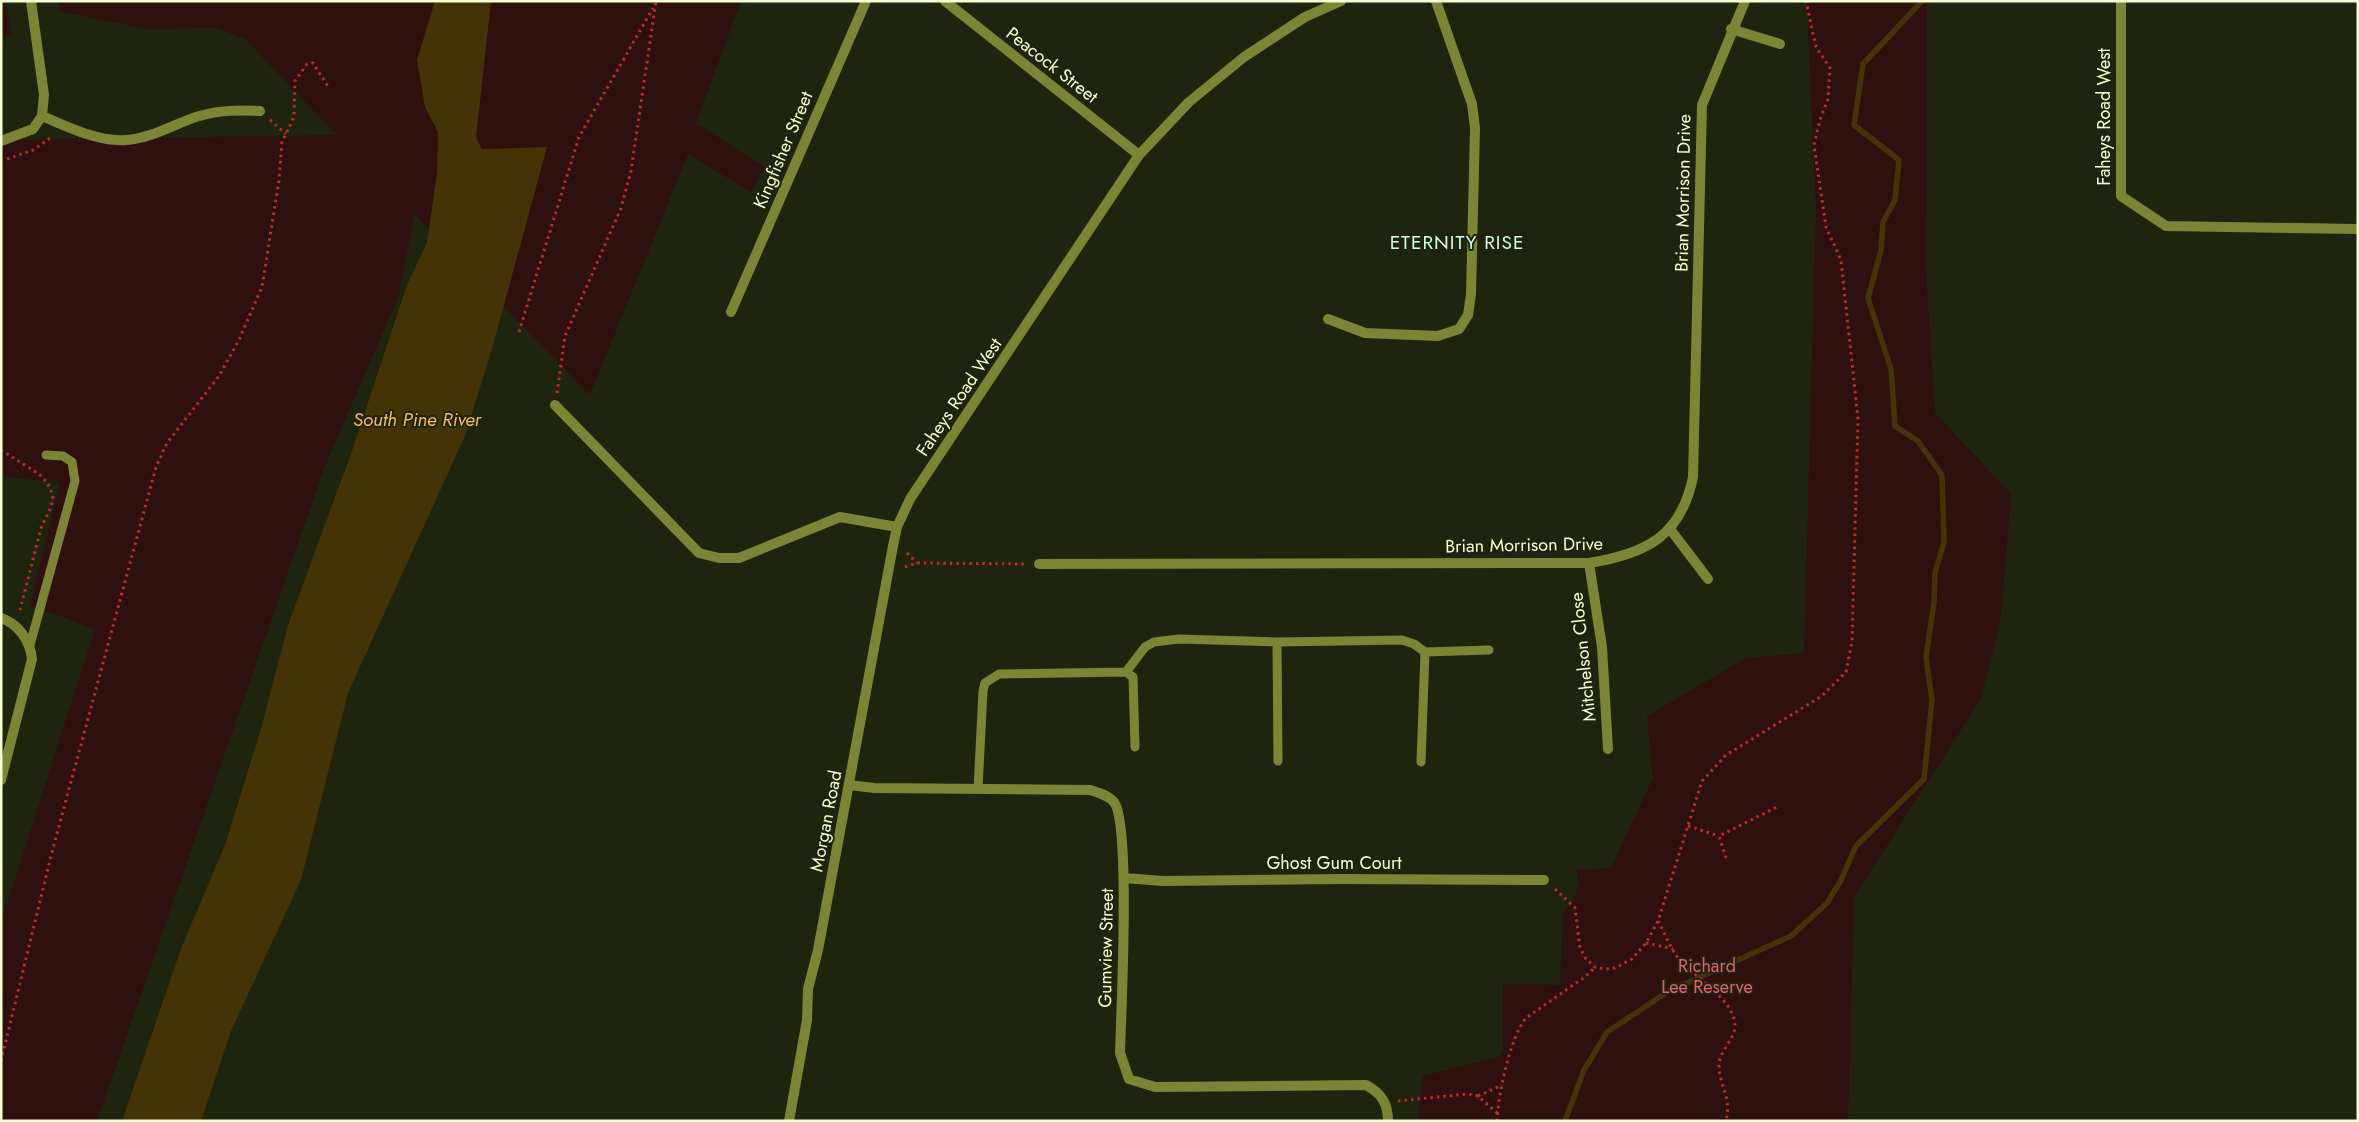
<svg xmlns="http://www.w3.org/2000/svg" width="2359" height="1122" viewBox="0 0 2359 1122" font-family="Jost,sans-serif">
<rect width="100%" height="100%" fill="#1e240d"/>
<path fill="#2e110f" d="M1,1L7,8L12,34L1,38Z
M60,1H741L696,123L764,167L751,192L688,154L590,395L414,214L399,295L325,466L97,1121H1V923L95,629L30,605L60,483L1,476V140L337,135L245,39L217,28L148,29L58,11Z
M1807,1H1927L1926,272L1935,413L2011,494L2001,617L1981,699L1854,897L1848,1121L1418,1119L1423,1076L1498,1057L1503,1051V984L1560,985L1563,913L1573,899L1579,886L1577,870L1611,868L1653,778L1647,716L1746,658L1804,653L1816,211Z"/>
<path fill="#433307" d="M435,1H491L476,138L482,149L547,147L492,349L465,436L348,693L301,880L231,1031L201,1121H122L182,946L225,845L261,729L288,625L352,451L407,285L427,242L437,173L438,132L425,107L417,60Z"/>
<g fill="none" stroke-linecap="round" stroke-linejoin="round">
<path stroke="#433307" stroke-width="5.5" d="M1565,1121L1584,1070L1607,1032L1669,991L1791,936L1827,903L1840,882L1856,846L1924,779L1932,700L1926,657L1934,603L1935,573L1944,542L1942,475L1918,441L1895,426L1891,369L1868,298L1881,250L1883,222L1895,200L1899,160L1854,125L1863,64L1922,1"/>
<path stroke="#bb2d28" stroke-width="3" stroke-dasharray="2.5 4" stroke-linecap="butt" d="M270,120L286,134
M7,159L33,150L53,136
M519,332L579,137L653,8
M557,393L565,336L621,208L631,171L656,1
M1,450L39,474L48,484L53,496L51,507L41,528L20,610
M907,553L917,563
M905,567L917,563L1026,564
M1688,826L1719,836
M1726,858L1719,836L1777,807
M1555,889L1575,908L1580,948L1586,959L1595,967L1605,969L1615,968L1632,959L1646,943L1658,921L1702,781L1726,755L1822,696L1846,672L1852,642L1858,419L1841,260L1826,227L1814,145L1820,120L1828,99L1830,68L1816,47L1806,1
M1658,921C1664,932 1669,945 1676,955C1692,977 1736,999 1735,1027C1734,1040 1719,1052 1719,1065C1719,1087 1732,1096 1726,1121
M1646,943L1673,949
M1,1061L52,852L156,467L167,443L219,376L239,340L262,287L279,180L282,142L294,117L295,81L307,64L313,63L329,88
M1478,1096L1502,1085
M1398,1101L1467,1094L1478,1096L1497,1113
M1497,1121C1498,1096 1510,1037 1526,1018L1586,976L1595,967"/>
<path stroke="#7b8535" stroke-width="9" d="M1277,642L1278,761
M30,645L75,481L72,462L63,456L46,455
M1126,672L1145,647L1154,642L1179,639L1277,642L1402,640L1414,644L1425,652L1489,650
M1421,762L1425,652
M978,789L983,691L985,683L999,674L1126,672L1133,677L1135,747"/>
<path stroke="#7b8535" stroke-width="10" d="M31,1L44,95L42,116
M945,1L1139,155
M2121,1V196L2166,226L2358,229
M1731,29L1780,44
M1,141L33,129L42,116C67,127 99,142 126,140C151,139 176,123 199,116C220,110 239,110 260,111
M731,312L866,1
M1328,319L1365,333L1438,336L1459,329L1468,315L1471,294L1475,128L1472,104L1436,1
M555,405L699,553L719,558H739L840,517L897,527
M1670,529L1708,579
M1589,563L1602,647L1608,749
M1039,564L1589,563C1645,554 1681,537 1693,477L1702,105L1745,1
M1,618C19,624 30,641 32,659L1,780
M849,785L874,788L1090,790C1099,793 1108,795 1114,802C1131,824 1121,1014 1120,1053L1129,1079L1155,1087L1366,1085C1381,1093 1388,1103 1388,1121
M1124,878L1163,881L1342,879L1544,880"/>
<path stroke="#7b8535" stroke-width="10" d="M789,1121L807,1020L808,989L818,950L893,546L897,527L910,499L1139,155L1189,102L1244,57L1305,17L1341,1"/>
</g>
<g text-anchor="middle" stroke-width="4" stroke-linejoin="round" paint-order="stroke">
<g font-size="18" fill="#f5ffd0" stroke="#1e240d">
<text transform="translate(1052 65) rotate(38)" y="6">Peacock Street</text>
<text transform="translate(2104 117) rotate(-90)" y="6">Faheys Road West</text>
<text transform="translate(783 150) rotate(-67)" y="6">Kingfisher Street</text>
<text transform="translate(1683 193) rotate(-89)" y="6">Brian Morrison Drive</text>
<text transform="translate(959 397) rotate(-56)" y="6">Faheys Road West</text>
<text transform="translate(1524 545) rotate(-1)" y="6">Brian Morrison Drive</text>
<text transform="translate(1583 657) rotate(-96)" y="6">Mitchelson Close</text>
<text transform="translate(826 821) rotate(-79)" y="6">Morgan Road</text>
<text x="1334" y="869">Ghost Gum Court</text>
<text transform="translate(1106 948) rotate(-89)" y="6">Gumview Street</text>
</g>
<g font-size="18" fill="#e65e73" stroke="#1e240d">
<text x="1707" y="972">Richard<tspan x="1707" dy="21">Lee Reserve</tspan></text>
</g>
<g font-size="19" letter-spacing="1" fill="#d2ffe6" stroke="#1e240d">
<text x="1457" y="249">ETERNITY RISE</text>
</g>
<g font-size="19" font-style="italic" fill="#ffb85e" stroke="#1e240d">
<text x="417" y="426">South Pine River</text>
</g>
</g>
<rect width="2359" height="1122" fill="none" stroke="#f5ffd0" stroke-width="5"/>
</svg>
